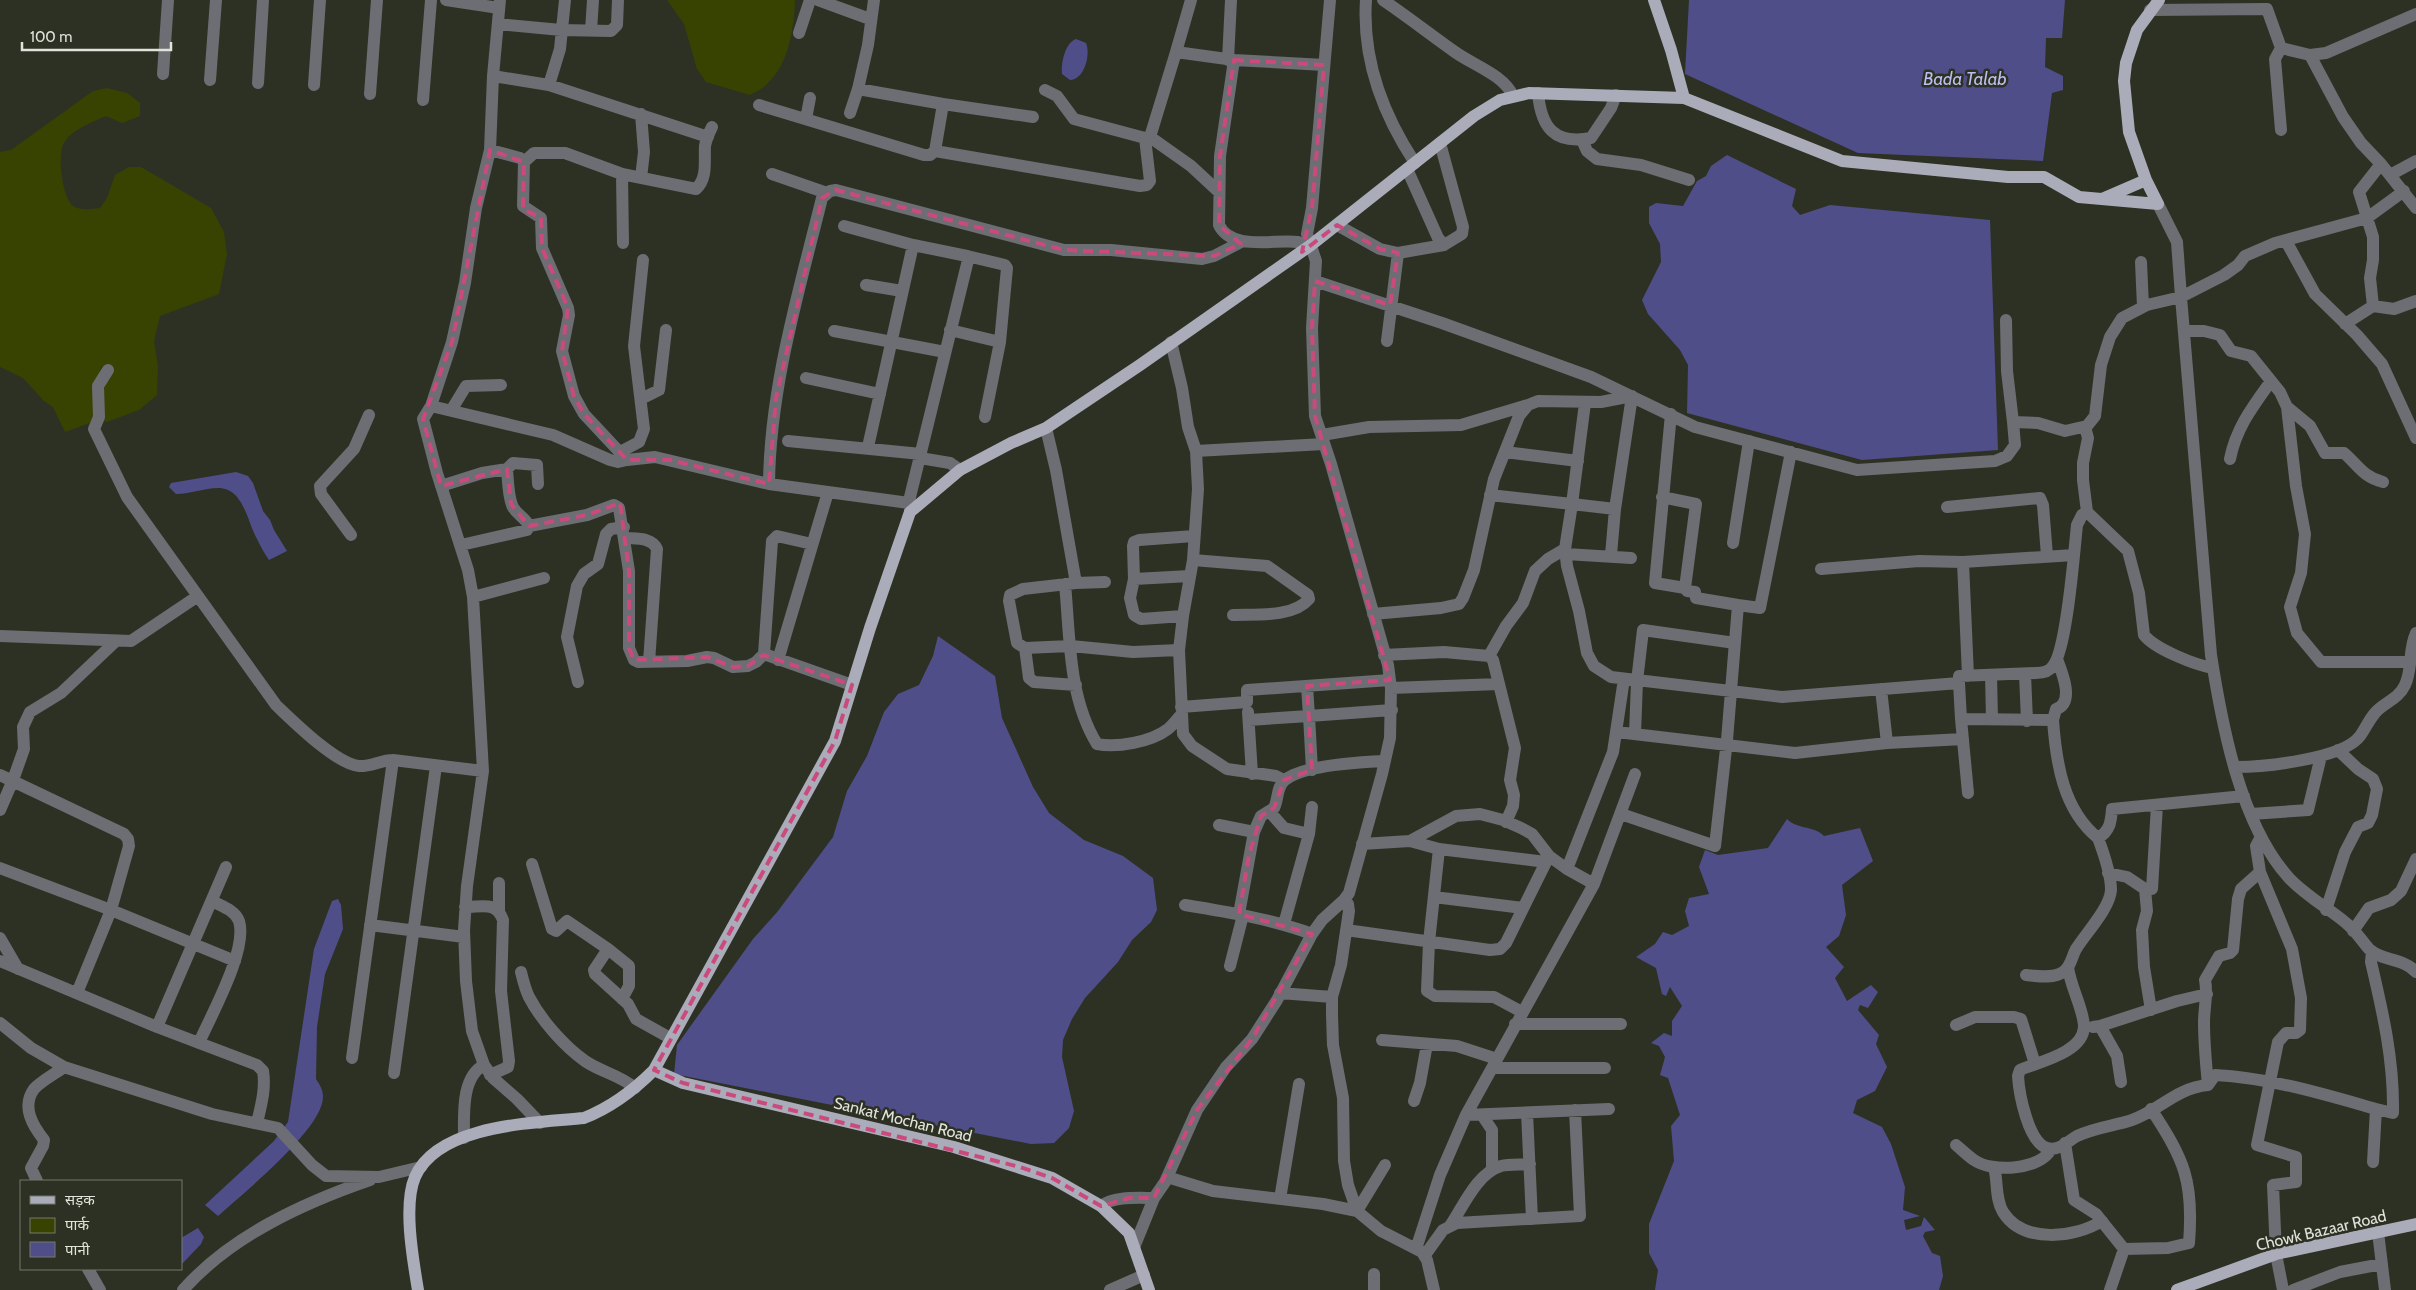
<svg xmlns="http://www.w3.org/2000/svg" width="2416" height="1290" viewBox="0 0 2416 1290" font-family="Cabin,'Noto Sans Devanagari',sans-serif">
<rect width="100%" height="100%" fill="#2d3123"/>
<path fill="#384302" d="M667,0H795C794,28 789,64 767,84C763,89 756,91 750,95L706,82L697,69L684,24Z
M107,88L127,93L140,103V116L122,123L106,116C93,122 72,129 64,143C57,155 62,197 73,206C81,211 90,209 100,208L107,198L115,175L129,167H141L211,208L224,232L227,254L219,294L160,316L154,341L158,366L157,395L139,410L107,422L104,421V390L110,365L101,367L92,422L65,432L53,407L44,401L23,378L0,367V152L11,150L93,91Z"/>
<path fill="#504e88" d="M1689,0H2065L2062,38H2046L2045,67L2063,76V90L2052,93L2043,161L1858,153L1685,74Z
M1076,39L1086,43C1091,55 1084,80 1070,80L1062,74C1061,63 1065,43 1076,39Z
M1727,155L1796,189L1792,206L1800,215L1830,205L1990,220L1998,450L1862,460L1687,413L1688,365L1680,350L1648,314L1642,300L1661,262L1660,244L1649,223V207L1656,203L1683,206L1697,181L1706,176L1711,166Z
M236,472L248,476L253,483L263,511L270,520L274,530L287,551L269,560C264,553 260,545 256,537C247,520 243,488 218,488C204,488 191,494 176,494L169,487L171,483Z
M938,636L995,676L1002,718L1033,787L1049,813L1084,840L1123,856L1153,878L1157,910L1151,922L1132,940L1118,962L1085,998L1072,1019L1063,1040L1062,1057L1074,1111L1069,1128L1054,1143L1031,1144L674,1074L677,1045L753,939L778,911L833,837L847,791L867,756L884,712L898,694L919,685L933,656Z
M1787,819C1798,830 1813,825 1824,836L1860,828L1873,861L1842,885L1846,915L1839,936L1826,947L1844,967L1835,978L1847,1001L1871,985L1878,992L1868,1008L1860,1005L1858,1010L1879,1035L1876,1044L1887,1067L1875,1091L1857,1100L1853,1113L1882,1127L1891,1144L1905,1187L1903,1210L1920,1216L1904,1220L1906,1230L1921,1226L1924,1217L1935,1230L1925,1232L1923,1236L1932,1253L1940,1256L1943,1276L1939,1290H1655L1658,1270L1649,1253V1224L1674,1161L1671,1126L1680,1115L1668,1078L1660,1075L1665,1057L1659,1046L1651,1043L1664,1033L1672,1036V1021L1682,1006L1670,987L1666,996L1662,994L1656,968L1636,957L1655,944L1663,932L1672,935L1689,926L1685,911L1689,898L1709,894L1699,867L1705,850L1718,855L1768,848Z
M338,899L341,905L343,929L325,974L317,1027L316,1079C320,1085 323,1090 323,1097C323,1129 242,1194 218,1216L205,1205L274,1141L288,1122L314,949L332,901Z
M198,1228L204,1237L201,1244L181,1265V1238Z"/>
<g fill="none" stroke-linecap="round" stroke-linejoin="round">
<path stroke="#6d6d74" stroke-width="12" d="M446,0L499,8
M500,0L493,76L490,150L476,208L465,283L452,342L431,406L423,419L437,473L468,570L473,597L483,771L467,886L464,930L466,981L472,1031L484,1065L493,1078L517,1099L540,1123
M818,0L870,19
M1191,0L1176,52L1234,60L1324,65
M1366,0C1362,60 1382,113 1415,163
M1383,0C1408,17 1431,35 1455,52C1473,65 1504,75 1513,96
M2150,10L2267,9L2281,48L2310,55L2326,53L2416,14
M498,24L561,30L611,31L617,25L618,0
M591,31L593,0
M799,33L810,0
M2310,55L2343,117L2361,143L2381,164
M1228,60L1231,0
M1234,60L1220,156L1219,225C1231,251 1275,239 1298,242
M163,74L168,0
M493,76L549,85L708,137
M210,80L216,0
M258,83L263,0
M314,85L320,0
M549,85L560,49L565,0
M858,89L943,104
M1045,90L1057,96L1074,119L1145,138L1150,137L1176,52
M1538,93C1541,127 1554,145 1591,138L1611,108L1616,95
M370,94L377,0
M423,100L431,0
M759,105L924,155H930L935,151
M850,113L858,89L868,45L874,0
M641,114L644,152L641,178
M1033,117L943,104L935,151L1140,186L1147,185L1150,181L1145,138
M806,119L810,98
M2281,130L2275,59L2281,48
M1150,137L1191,166L1219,192
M1582,140L1587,151L1597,159L1641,165L1689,180
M490,150L520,158L524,162L523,206L541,218L542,248L568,308L569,315L562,351L574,396L584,414L627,460L655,457L769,484L909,503
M524,162L534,153H565L622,174L623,243
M1407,169L1438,238L1444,245L1462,234L1463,227L1440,143
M622,174L696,189C708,178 704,161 705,146C706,140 709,133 712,127
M772,174L827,193
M2390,175L2416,161
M2158,204L2177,242L2181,297L2211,655C2222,725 2240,824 2289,878C2306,896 2328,908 2346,923C2355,930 2362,941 2369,949C2381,961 2404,958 2416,972
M1337,225L1380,249L1398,253L1444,245
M844,226L913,245L967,256L968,260L910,497V510
M2286,241L2315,294L2357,335L2382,364L2416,438
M967,256L1005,265L1007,268L1000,342L985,417
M2141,262L2143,307
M1315,281L1442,323L1591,377L1695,427L1857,470L1995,461L2007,456L2015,445L2013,422L2038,423L2065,431L2087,426L2095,416L2101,365L2110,337L2122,318L2147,305L2181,297L2224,275L2238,265L2245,256L2275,243L2367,218L2404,191
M866,285L902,291
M2373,306L2394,309L2416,301
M2006,320L2007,371L2013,422
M2345,324L2373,306L2370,278L2373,260V237L2359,192L2381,164L2416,208
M950,330L1000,342
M834,331L945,352
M2184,331H2204L2220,335L2231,351L2251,356L2280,392L2287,407L2310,426L2325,453H2344C2358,465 2363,477 2383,482
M1387,341L1398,253
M1171,342L1182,388L1188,427L1196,451
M108,370L98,386L99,417L94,429L127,497L276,705C293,721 336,764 359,766C370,767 381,760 393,760L483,771
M806,378L880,394
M641,399L659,390L666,330
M431,406L553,435L610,460L618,462L627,460
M2287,407L2296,486L2305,534L2301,573L2290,607L2297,633L2321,662H2410
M452,409L466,386L501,385
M1671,414L1655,583L1685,588L1687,591L1695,592L1696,598L1738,605
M2085,427L2088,438L2083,463V480L2087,512L2128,551L2139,593L2144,635C2155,649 2195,665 2213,668
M1046,428L1056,470L1076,583L1105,582
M1322,435L1369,427L1461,425L1528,405
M788,441L921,454
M868,447L913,245
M620,452L639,442L644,429L634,346L643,260
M1505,452L1578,461
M920,458L950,463L960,470
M2230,459C2236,428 2253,406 2271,381
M769,484C770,387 799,291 822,198L830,191L836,190L1064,250H1111L1202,259L1214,256L1243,241
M441,486L482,473L507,469L513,463L537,465L538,484
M1490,495L1572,504L1585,403
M1662,497L1696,504L1685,588
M1947,507L2040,498L2043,505L2047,556
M529,526L587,515L614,505L619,508L629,571V648L634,660L638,662L687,661L707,657L714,658L733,667L748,666L756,662L764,654
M351,535L321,494L320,486L354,449L369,415
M625,538C636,539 652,537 657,549L649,662
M1733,543L1749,441
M812,544L777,536L772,541L764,654L852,685
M461,545L527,530L529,526C525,517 515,514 512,505C508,495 508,480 507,469
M1565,549L1567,566L1579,611L1587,653L1594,666L1611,677L1782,697L1959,683L1961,719L2053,720C2056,762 2063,810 2098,838
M1566,554L1631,558
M1611,555L1615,509
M1193,560L1267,566L1308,595L1309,599C1293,618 1255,614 1233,615
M1963,562L2074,555
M1821,569L1919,561L1963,562L1968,676
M1134,579L1190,576
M1076,583L1023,589L1010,595L1009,601L1017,643L1025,648L1071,646L1133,652L1179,650
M1065,584C1070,636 1068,697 1097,744C1117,748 1151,742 1168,729C1173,725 1177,719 1182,714
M473,597L544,578
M1373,614L1441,608L1459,604L1463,598L1474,570L1494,479L1519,416L1528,405L1538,401L1601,402L1632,396L1615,509L1572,504L1565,549L1548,559L1535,571L1523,603L1506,626L1489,656
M1183,616L1141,619L1134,615L1130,598L1134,579L1133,546L1134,542L1139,540L1194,536
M0,636L131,641L198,596
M1025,648L1029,678L1034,682L1076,685
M1384,655L1444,652L1489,656L1493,660L1515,748L1510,780L1514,795L1513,806L1506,822
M778,660L828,492
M2025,674L2027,721
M1991,675L1992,719
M578,682L567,637L577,586L584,574L598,564L606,534L611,529L624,527
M1959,683V676L2036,673C2043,673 2049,672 2053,666C2067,649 2074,552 2077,525L2082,515L2087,512
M1307,686L1309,716L1392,710
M1391,688L1499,684
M1881,689L1887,743
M1181,707L1247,702V690L1390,680
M1248,712L1252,774
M1961,719L1968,793
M1249,720L1309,716L1312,770
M2053,720L2056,709C2075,703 2062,672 2057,659
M1617,732L1795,753L1887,743L1963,739
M1635,734L1637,681L1643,630L1735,643
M2236,767C2264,767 2343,759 2360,736C2365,729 2369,720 2375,713C2384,702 2398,700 2405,685C2413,668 2408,650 2416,633
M0,775L124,834L128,839L129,846L111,910L77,993
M1284,780L1276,776L1227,769L1192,746L1183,734L1179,650L1183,616L1193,560L1198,489L1196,451L1324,444
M0,810L13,780L24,749L23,727L30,712L61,693L116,641
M1269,811L1284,828L1309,834L1284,924
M1621,814L1715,846L1727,740L1738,605L1760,608L1791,452
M2251,814L2308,810L2321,756
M1219,825L1254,832
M1309,834L1312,807
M1410,841L1439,849L1546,862
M1362,844L1410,841L1456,816L1480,814L1503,820L1521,828L1532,834L1549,856L1567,869L1594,884
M1439,849L1429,942L1427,991L1435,996L1494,997L1522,1012
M532,864L552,929L556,931L567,921L608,949L594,970L595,974L628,1004L636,1019L670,1038
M226,867L157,1027L257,1065L263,1071C266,1088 261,1106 257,1123
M0,868L111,910L235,961
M1567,869L1613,752L1624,679
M2260,872L2292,949L2301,998L2300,1030L2296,1033H2286L2278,1042L2257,1145L2296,1157V1182L2273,1185L2276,1254L2283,1290
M2108,873L2127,877L2145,889
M499,883V911
M1434,897L1523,908
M1185,905C1228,912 1271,919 1312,934
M465,907C483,907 496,901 503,920L501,991L509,1061L508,1067L490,1075
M2326,910L2345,852L2358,827L2368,823L2372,815L2377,789L2373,779L2358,769L2338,750
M1239,914L1254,832L1261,816L1274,808C1279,798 1276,787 1285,780C1303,765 1362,762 1385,761
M370,925L464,937
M1346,930L1490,950L1500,949L1506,943L1549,856
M2353,931L2369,908L2391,900L2401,891L2416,859
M0,938L18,969
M608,949L629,966V986L622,999
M2372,951L2371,962C2383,1013 2394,1061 2393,1113L2376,1109L2373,1162
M0,961L157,1027
M1230,966L1243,915
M2068,967C2070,986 2084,1010 2084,1027C2083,1053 2038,1062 2020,1070L2018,1076C2019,1093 2028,1142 2047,1148C2058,1152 2068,1141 2077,1136C2096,1127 2114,1126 2132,1120C2160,1110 2176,1088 2208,1085L2215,1075C2271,1078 2323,1094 2376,1109
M521,972C523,980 525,989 529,997C541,1020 564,1046 585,1061C601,1072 620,1075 635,1088
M2026,975C2037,976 2054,979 2063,972C2071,967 2072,956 2076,949C2086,933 2110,908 2111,890C2111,874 2104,854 2098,838C2110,831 2111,822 2112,809L2244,796
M1280,993L1332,997
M2151,1010L2144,967L2142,930L2147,911L2145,889H2152L2157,805
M0,1023L31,1048L64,1067L212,1114L278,1128L312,1165L326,1176L379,1177L421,1167
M1515,1024H1621
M1956,1025L1975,1017H2014L2021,1019L2035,1064
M2100,1026L2177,1001L2207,994
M2093,1027L2100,1026L2117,1056L2121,1082
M1382,1040L1457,1046L1497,1059
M199,1043C211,1015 248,950 239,921C235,910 221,906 212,901
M352,1058L393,760
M1492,1068H1605
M394,1073L436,766
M2208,1085C2206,1064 2204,1044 2204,1022C2204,1007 2208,995 2205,980L2219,956L2230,953L2233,950L2238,899L2241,889L2260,872L2256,846L2261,837
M1414,1101L1420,1083L1427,1044
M1527,1113L1532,1219
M1466,1115L1609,1109
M1482,1115L1492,1130V1170
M464,1138C464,1115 461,1077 484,1065
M2065,1143L2074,1200L2096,1214L2124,1249L2110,1290
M1956,1145C1962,1150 1968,1156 1974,1160C1992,1173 2041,1170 2051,1149
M1385,1165L1357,1211L1381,1231L1422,1252L1427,1260L1434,1290
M1994,1167C1998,1181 1995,1199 2003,1212C2023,1244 2075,1238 2102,1221
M1167,1177L1213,1191L1323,1204L1357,1211L1348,1185L1344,1161L1343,1098L1333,1045L1332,1015V997L1341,965L1349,911L1348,904L1344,900
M37,1181L31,1168L43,1146L44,1140C33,1126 21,1107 34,1089C41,1081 55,1074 64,1067
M1280,1199L1299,1084
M1101,1206C1114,1196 1137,1198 1154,1198L1165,1182L1197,1110L1226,1067L1252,1039L1277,1000L1312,934L1322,920L1344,900L1349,893L1382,774L1390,738L1391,688L1388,665L1331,464L1315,416L1312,328L1316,261L1307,234L1312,208L1330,0
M1450,1226C1463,1207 1477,1173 1501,1166C1510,1164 1521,1165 1530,1164
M2378,1232L2385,1290
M1135,1245L1154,1198
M1416,1249L1440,1175L1466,1115L1594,884L1635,774
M2124,1249L2168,1248L2189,1243C2194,1181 2184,1159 2151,1109
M1425,1255L1443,1230L1457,1223L1580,1216L1575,1110
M88,1269L100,1290
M183,1290C231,1236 303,1203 370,1180
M1110,1290L1144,1275
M1374,1290V1274
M2293,1290L2340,1272L2382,1264"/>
<path stroke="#abacba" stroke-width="12" d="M1654,0L1671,50L1684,98
M2102,199L2146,180
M654,1070L683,1083L954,1147L1052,1178L1101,1206L1129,1233L1149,1290
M418,1290C413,1260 403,1205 415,1177C438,1124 535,1123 584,1118C612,1107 633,1091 654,1070L835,741L870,628L910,512L960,470L1011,443L1046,428L1140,365L1311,245L1474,116L1500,100L1529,93L1684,98L1842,161L2008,177H2044L2079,197L2158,204L2146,180L2129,132L2124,81L2126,63L2137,30L2159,0
M2177,1290L2276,1254L2416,1224"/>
</g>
<path fill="none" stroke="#ca4b7b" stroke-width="4" stroke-dasharray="10 6" stroke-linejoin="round" d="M1234,60L1324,65L1312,208L1302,252L1337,225L1380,249L1398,253L1390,305L1315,281L1312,328L1315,416L1390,680L1307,686L1312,770L1284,780L1274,808L1261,816L1249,855L1239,914L1312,934L1252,1039L1197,1110L1154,1198H1129L1101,1206L1052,1178L1020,1167L683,1083L654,1070L835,741L852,685L763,655L748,666L733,667L707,657L634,660L629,648V571L620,503L587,515L529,526L511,504L507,469L441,486L423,419L452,342L490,150L524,162L523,209L541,218L542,248L568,308L562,351L574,396L584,414L627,460H670L769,484L776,398L822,198L836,190L1064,250L1214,256L1241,244L1219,225L1220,156Z"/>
<g text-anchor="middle" stroke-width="5" stroke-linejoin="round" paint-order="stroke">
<g font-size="16" fill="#e1e3db" stroke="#2d3123">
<text transform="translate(903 1119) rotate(14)" y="6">Sankat Mochan Road</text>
<text transform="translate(2321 1230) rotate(-13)" y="6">Chowk Bazaar Road</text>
</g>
<g font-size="18" font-style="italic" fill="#bcbef2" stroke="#2d3123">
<text x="1965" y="85">Bada Talab</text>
</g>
</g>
<rect x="20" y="1180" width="162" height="90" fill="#2d3123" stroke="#75786d"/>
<rect x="30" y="1196" width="25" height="8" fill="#abacba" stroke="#75786d"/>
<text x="65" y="1205" font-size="15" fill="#e1e3db">सड़क</text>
<rect x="30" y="1218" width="25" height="15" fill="#384302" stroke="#75786d"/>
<text x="65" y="1230" font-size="15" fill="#e1e3db">पार्क</text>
<rect x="30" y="1242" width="25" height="15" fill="#504e88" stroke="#75786d"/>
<text x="65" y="1255" font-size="15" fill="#e1e3db">पानी</text>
<path d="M22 42v8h149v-8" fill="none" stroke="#e1e3db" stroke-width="2.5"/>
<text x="30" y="42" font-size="15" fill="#e1e3db" stroke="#2d3123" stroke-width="4" paint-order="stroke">100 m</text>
</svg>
